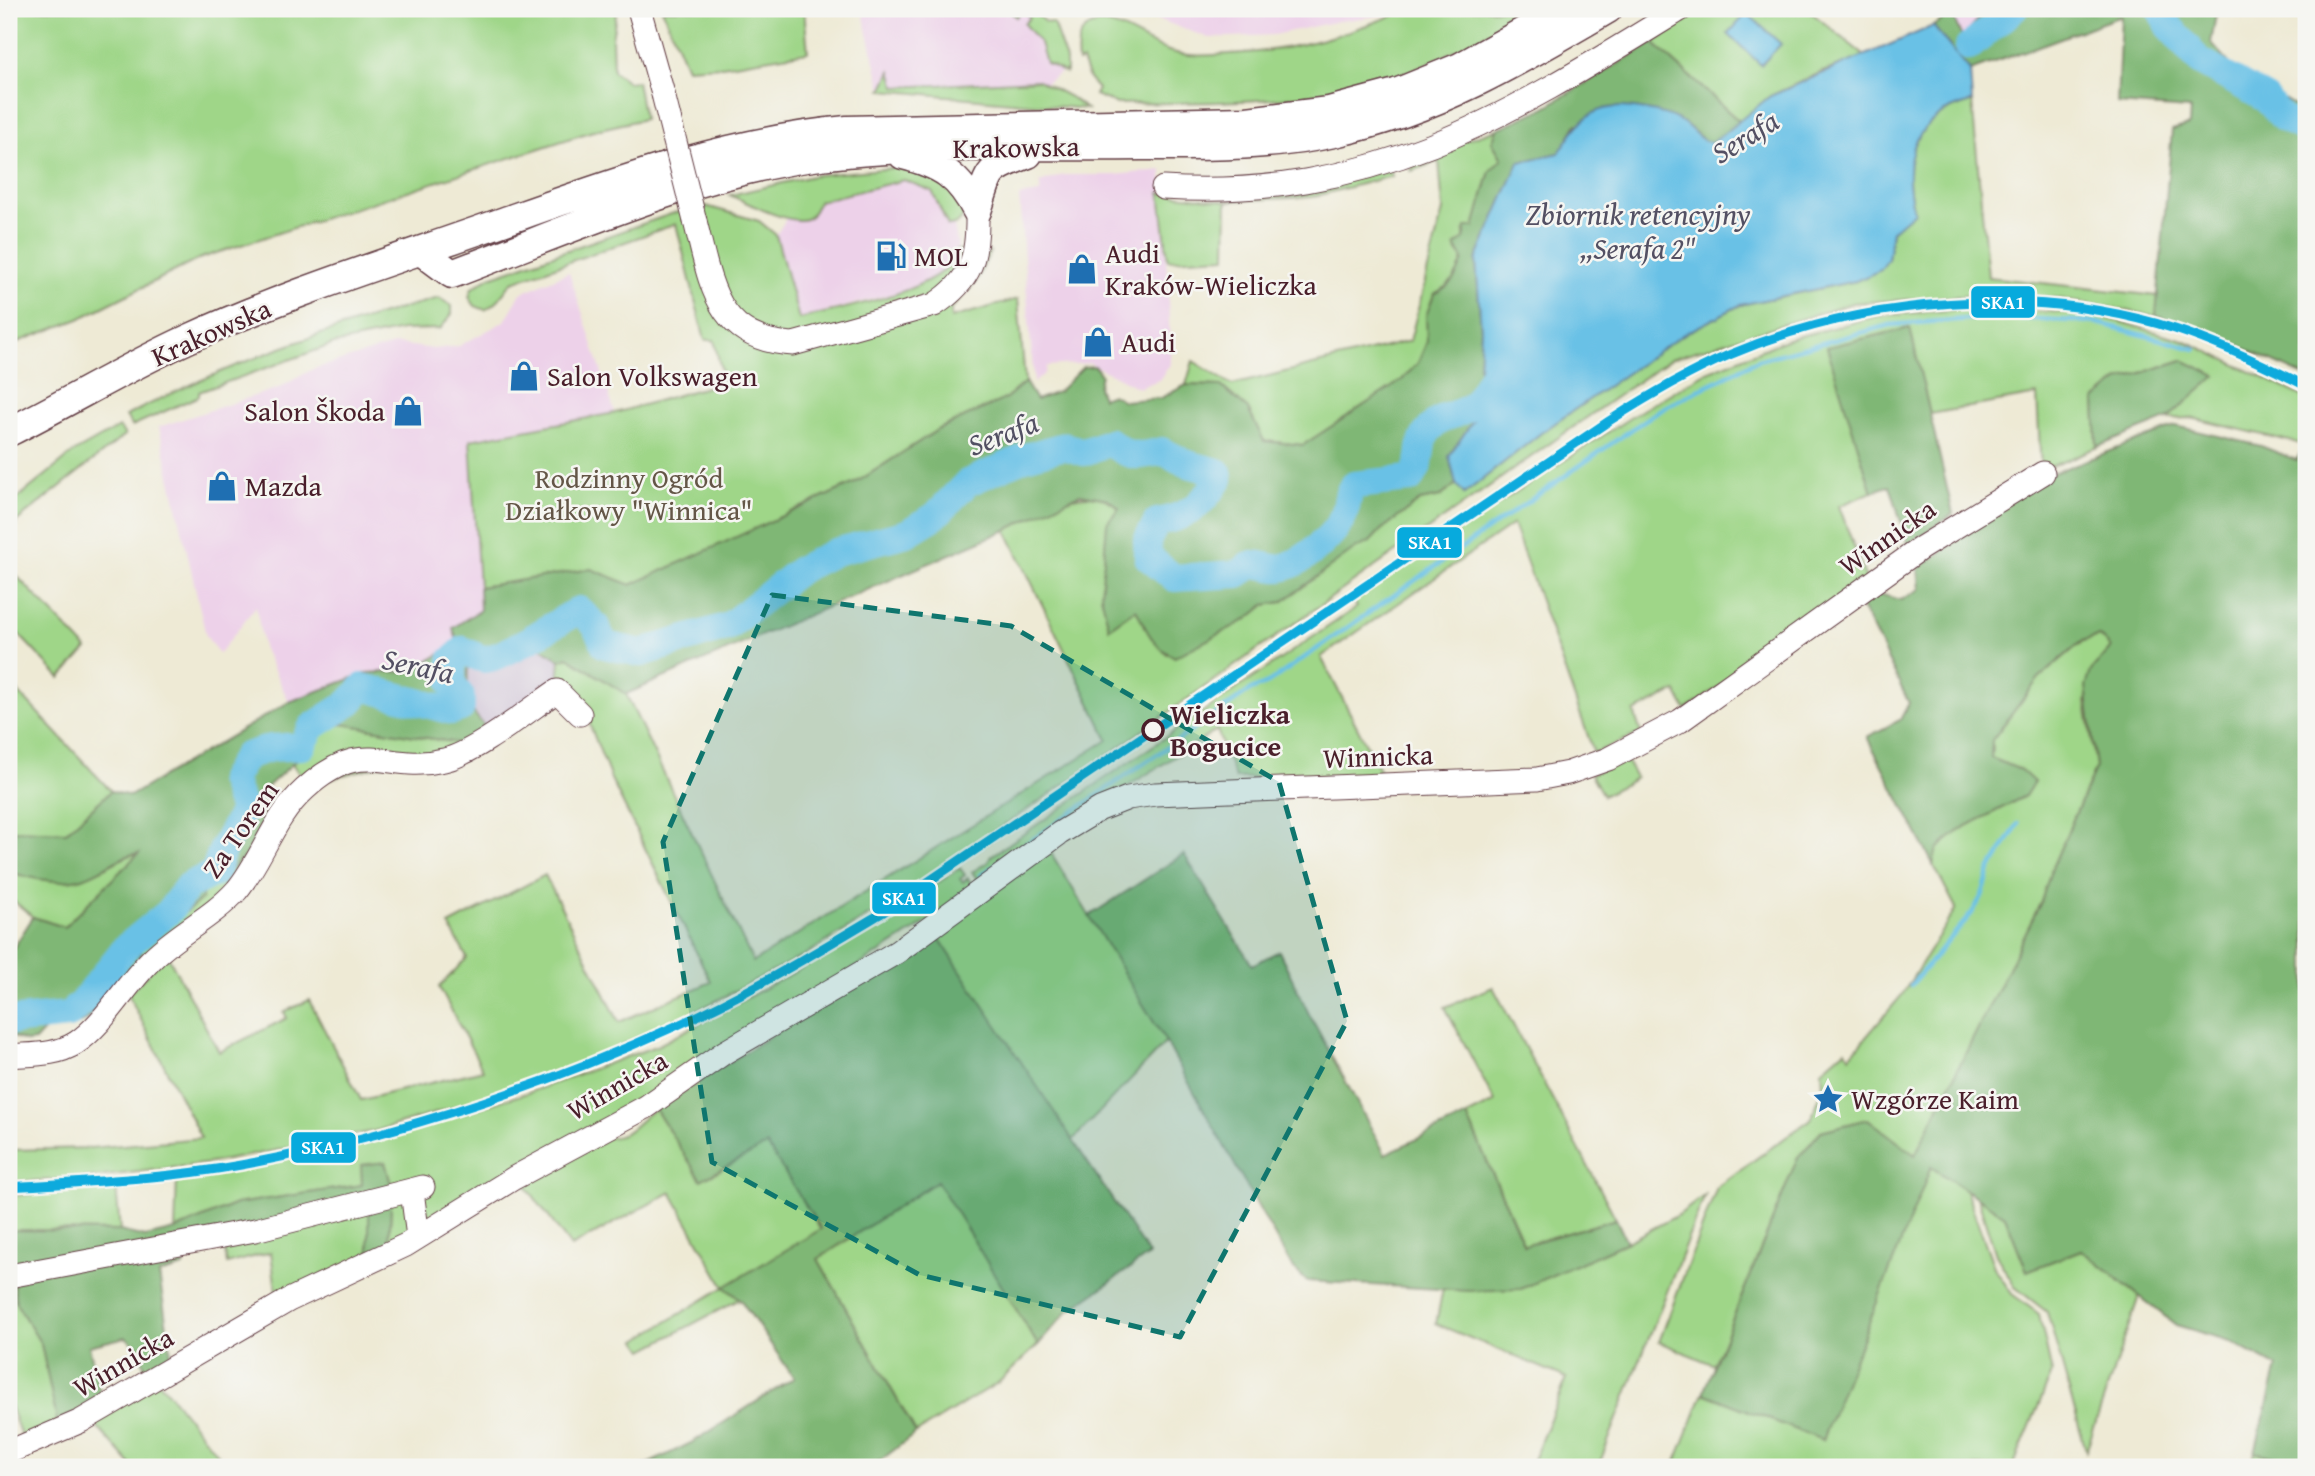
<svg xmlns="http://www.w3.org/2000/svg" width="2315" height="1476" viewBox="0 0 2315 1476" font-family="'Gentium Book Plus',serif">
<rect width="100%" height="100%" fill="#f6f6f2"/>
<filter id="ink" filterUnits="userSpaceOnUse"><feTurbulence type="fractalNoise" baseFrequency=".0143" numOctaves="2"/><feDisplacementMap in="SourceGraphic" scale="14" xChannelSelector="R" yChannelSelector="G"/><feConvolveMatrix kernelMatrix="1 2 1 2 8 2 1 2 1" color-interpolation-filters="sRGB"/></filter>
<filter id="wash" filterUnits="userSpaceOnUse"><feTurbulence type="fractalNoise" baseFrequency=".00686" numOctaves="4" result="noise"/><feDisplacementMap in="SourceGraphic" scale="28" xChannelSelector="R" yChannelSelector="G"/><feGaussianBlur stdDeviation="1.57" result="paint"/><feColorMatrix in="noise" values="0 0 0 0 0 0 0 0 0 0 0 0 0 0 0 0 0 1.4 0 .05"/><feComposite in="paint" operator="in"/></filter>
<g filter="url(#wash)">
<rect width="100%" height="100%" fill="#eeead5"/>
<path fill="#edd1e9" d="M862,9H1030L1041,19L1062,72L1040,86L882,90Z
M1129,9H1430L1339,21L1273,35L1209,38Z
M1950,9H1984L1963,41L1952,14Z
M1162,170L1171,363L1159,380L1138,388L1090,363L1047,366L1045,373L1034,383L1019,196L1040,193V183L1063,175H1114Z
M904,180L932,191L947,226H954L958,246L951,265L925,285L798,319L776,235L786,219L803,220L819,201Z
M569,272L615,413L470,440L480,610L454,628L458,644L410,671L366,673L289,702L263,647L256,606L219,654L206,636L159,427L279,388L313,369L397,344L434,349L459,346L505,321L521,293Z"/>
<path fill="#ccbfd4" d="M535,643L560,660L558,683L488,731L467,704L468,668L501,667Z"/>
<path fill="#9fd688" stroke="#747a5a" stroke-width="2" d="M9,9H617L612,38L613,71L628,82L637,81L644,119L596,130L201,258L79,319L15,343H9Z
M662,9H804L808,52L722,66L687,68Z
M1030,9L1045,22L1053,23L1066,60V73L1046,63L1040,43L1024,24L1030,17L1022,10L1016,17L1009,10Z
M1409,9H1529C1484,36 1437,63 1386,79C1300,105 1206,102 1117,104L1095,95L1098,89L1089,79L1082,61L1078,62C1076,46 1078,27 1097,24C1120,20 1152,49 1176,53C1194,57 1211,55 1229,54C1297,51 1346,34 1409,9Z
M1703,9H1807L1866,57L1822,72L1770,96L1740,122L1653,43Z
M891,71L896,87L1038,80L1070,97L1086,109L882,90Z
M1972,101L1988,277L2158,296L2156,316L2056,298L1980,295L1853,303L1670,359L1115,750L888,904L805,955L708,1005L602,1055L512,1090L379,1130L211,1163L89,1178L9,1182V1150L90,1148L201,1138L128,994L167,954L219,1052L287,1018L284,1012L309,1000L361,1100L483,1070L439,987L467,958L449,925L545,875L619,1022L711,982L611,779L579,697L558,683L560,660L568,657L626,694L753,962L1108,740L1006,530C1039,514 1085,477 1119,508L1107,523L1110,627L1136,609L1153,640L1167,654L1246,620L1265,605L1282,602L1355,548L1370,542L1381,530L1420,501L1440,497L1456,484L1465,493L1541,433L1682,335L1740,305L1856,281L1888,259L1892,230L1914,212C1905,177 1905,140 1937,117C1946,109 1961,106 1972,101Z
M1497,129L1492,142L1502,159L1490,171L1474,228L1464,232V239L1456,250L1463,259C1457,278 1451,285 1434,295L1427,316V342L1418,363L1401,381L1303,445L1264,441L1253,420L1221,386L1186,385L1193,361L1232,385L1410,341L1443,210L1439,161L1411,171L1412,158Z
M906,167L940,173L967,209C962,219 959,226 948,226L932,191L904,180L819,201C815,208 813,216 806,219C789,225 746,202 730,195L817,175Z
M1390,170L1392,176L1312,197L1227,201L1226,257L1168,260L1160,193L1227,201Z
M706,206L759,221L776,235L799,319C835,309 950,291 957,250L990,252L977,281L951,309V318L1018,299L1025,382L1005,399L939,429L857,482L631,585L591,569L479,587L470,440L615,413L724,382L714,340H705L676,224L512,282L496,303L485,310L475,306L469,297L472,288L490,277L674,213Z
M439,298L452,306V314L440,329L402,330L334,344L199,392V396L132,426L126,416C226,364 330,328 439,298Z
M1977,308L2092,314L2184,340L2306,398V445L2191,418L2167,419L2215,376L2182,360L2119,380L2095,400L2097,447L2041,471L2037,395L1930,414L1909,328L1828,347L1872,492L1839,506L1867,582L1686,710L1676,691L1634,712L1641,733L1594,753L1513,524L1321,657L1383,777L1235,778L1217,730L1068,824L983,887L972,872L988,862L991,856L1357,607L1352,599L1639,412L1707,372L1788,339L1879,316Z
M119,427L125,435L17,521L9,533V505L73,453Z
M9,568L87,649L60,678L9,624Z
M2099,636L2111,648L2091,671L2086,702L2096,767L2051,870L2041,902L1915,1156L1868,1119L1821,1131L1797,1159L1714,1365L1659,1342L1717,1187L1811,1119L1823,1088L1822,1070L1845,1050L1850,1056L1902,995L1956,908L1933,864L1936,849L1963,828L2025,796L2021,770L1991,758L1992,740L2039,678L2083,641Z
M9,682L111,791L66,832L9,830Z
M342,724L464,744L308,784L292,764L312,746L317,732Z
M1625,758L1636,778L1603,796L1591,774Z
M1048,848L1166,1042L1072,1141L935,932Z
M141,852L64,927L33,917L9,897V872C29,878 59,884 80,878C101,873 119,857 141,852Z
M243,858L249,862L234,886L137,965L144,945Z
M960,868L965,875L960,879L963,882L968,878L976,891L643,1103L389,1246L392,1188L385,1162L362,1185L236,1204L175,1230L177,1177L358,1145L530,1092L659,1045L838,949Z
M1493,987L1616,1219L1524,1245L1467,1116L1495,1102L1445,1007Z
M655,1109L767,1144L821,1230L725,1287L740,1299L644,1350L637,1340L724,1287L671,1192L571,1247L521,1179L604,1137C627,1141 637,1120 655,1109Z
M1931,1166L1965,1188L1994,1267L2012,1294L2039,1314L2052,1373L2013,1467H1674L1703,1393L1822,1439Z
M938,1181L1038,1345L999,1382L916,1433L818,1259Z
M116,1186L120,1231L9,1230V1196Z
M1705,1195L1598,1467H1530L1567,1378L1436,1324L1443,1288L1521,1289L1627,1242L1680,1214Z
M1977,1196L2005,1216L2027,1271L2081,1250L2139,1296L2086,1451L2047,1312L2015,1287L1996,1255Z
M369,1202V1257L277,1299L271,1252L227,1264L222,1234Z
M9,1251L16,1303L41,1344L58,1425L23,1441L9,1403Z
M158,1380L221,1459L211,1467H133L92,1421Z
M2255,1452L2306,1466V1467H2251Z"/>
<path fill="#7fb774" stroke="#646b50" stroke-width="2" d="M1984,9H2217L2211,43L2237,72L2306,112V377L2218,336L2156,316L2172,130L2189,125L2190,109L2117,104L2121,16L1970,71L1933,26L1952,14L1963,40Z
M1653,43L1740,122L1712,143L1706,142L1684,123L1577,124L1560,153L1519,162L1476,260L1481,329L1477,415L1449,456L1456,484L1440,497L1420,501L1381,530L1370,542L1355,549L1282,602L1265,605L1246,620L1175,657C1154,649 1145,628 1136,609L1109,628L1101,595L1107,523L1119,508L1108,499L1080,494L1006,530L626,694L568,657L560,660L534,643L501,667L468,668L467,704L488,731L464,744L342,724L317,732L312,746L267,787L283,806L249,862L243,858L202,894V899L144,945L137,965L88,1019L80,1023L53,1021L35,1041L27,1042L9,1035V955L33,917L64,927L139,853C117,856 101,874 79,879C58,884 29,878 9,872V830L66,832L111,791L130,796L289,702L366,673L410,671L458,644L453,628L480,610L479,587L591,569L631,585L857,482L939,429L1005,399L1025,382L1036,400L1058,392L1083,367L1095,366L1101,375L1098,387L1102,398L1112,394L1124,401L1161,398L1186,385L1221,386L1248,409L1264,441L1303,445L1401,381L1418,363L1427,342L1426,316L1434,294C1451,285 1457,278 1463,259L1455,246L1464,239L1466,227H1474L1490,171L1502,159L1492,142L1497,129L1540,110Z
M1910,328L1953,514L1908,545L1890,485L1872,492L1827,347Z
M2183,360L2216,376L2167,419L2097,447L2095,400L2120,380Z
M2176,426L2261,446L2296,460L2306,445V1466L2255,1452L2277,1367L2230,1341L2176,1325L2081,1250L2027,1271L2005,1216L1931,1167L1822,1440L1703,1393L1797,1159L1821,1131L1868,1119L1915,1155L2041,902L2051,870L2096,767L2086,686L2091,671L2111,648L2099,636L2082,641L2039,678L1992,740L1991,758L2021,770L2034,782L2025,796L1963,828L1937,849L1933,864L1867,737L1900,720L1909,703L1859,601L1876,593L1901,600L1920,589L1918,569L2045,476Z
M1184,854L1252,965L1279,951L1309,1014L1385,1154L1467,1116L1524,1245L1616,1219L1627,1242L1521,1289L1469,1291L1307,1281L1292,1267L1166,1042L1089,916Z
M935,932L1149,1255L1067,1312L1038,1345L937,1181L818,1259L916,1433L872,1467H642L693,1442L794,1378L740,1299L724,1287L821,1229L767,1145L701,1180L655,1109Z
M385,1162L392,1188L389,1246L369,1257V1203L186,1246L184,1267L159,1274L172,1360L147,1375L138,1348L126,1337L89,1346L102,1400L58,1425L41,1344L16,1303L9,1230L120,1231L145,1237L175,1230L236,1204L362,1185L361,1165Z"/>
<path fill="#69c1e6" stroke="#5a7088" stroke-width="2" d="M1747,13L1781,44L1761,65L1728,34Z
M1933,26L1970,71L1972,101C1961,106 1946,109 1937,117C1905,140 1905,177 1914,212L1892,231L1888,259L1881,270L1856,281L1740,305L1682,335L1541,433L1464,494L1456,484L1449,456L1477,415L1481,329L1476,260L1519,162L1559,153C1582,116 1595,101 1641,109C1656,112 1669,114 1682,122C1692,128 1699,141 1712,143L1770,96Z"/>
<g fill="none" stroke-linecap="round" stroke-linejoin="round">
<path stroke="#69c1e6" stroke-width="4.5" d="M981,875L1251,690L1268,683L1661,409L1758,360L1890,325L1995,317L2094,322L2196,349
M1911,985L1972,913L1982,896L1990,870L2018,824"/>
<path stroke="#69c1e6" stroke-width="28" d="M2160,9L2168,25L2199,61L2266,99L2284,119L2306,129
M1969,47L2014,9
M9,1021L68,1015L81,1004L126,947L169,912L188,886L216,872C219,849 234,831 243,810L232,779L246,756L271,748L302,746L312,727L349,703L363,687L452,711L461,708V696L452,684V660L463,650C470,653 478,658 484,659C501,660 561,620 579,610L595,625L605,645L641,653L729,626L801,569L835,552L907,533L935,516L967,483L1025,457L1064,446L1084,452L1110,442C1129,458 1139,457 1162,451L1188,464L1218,472L1219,479C1202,505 1188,517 1157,522L1147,541L1148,557L1174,578L1238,574L1253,564C1262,564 1272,569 1280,568C1303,564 1339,533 1345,510C1349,500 1346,494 1354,485L1410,479C1427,459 1415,446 1429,430C1442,414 1458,416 1471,406C1481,398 1491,376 1497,364"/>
</g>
</g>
<g filter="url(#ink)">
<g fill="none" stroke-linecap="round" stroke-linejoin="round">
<g stroke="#633d44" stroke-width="25">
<path id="minor" d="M639,9L663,94
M1163,188C1374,201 1509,115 1681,9
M695,221C711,284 716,340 793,344L934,305C973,280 978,255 977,211
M9,1056C32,1054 55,1056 76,1043C105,1024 128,981 154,957C180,932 213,917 237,890C264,857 272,819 305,789C367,734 383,774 444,760C474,754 530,709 557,691L580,714
M412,1191L418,1237
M9,1276L255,1230L423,1187
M9,1452L81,1421L289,1300L406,1245L514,1178L646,1107L725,1052L897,952L1060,833L1100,809L1128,798L1155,794L1537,779L1568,773L1608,759L1680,721L1921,548L2043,473"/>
</g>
<g stroke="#633d44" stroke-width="31">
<path id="major" d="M903,155C942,165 959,176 977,211
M977,211C991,170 984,171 1028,154
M421,251L452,274C569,230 696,172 820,156C926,143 1035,147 1141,146C1204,146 1272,147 1334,133C1435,111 1520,61 1608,9
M9,432C69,402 127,367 188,339C290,292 399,259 505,221C618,181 727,141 847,130L1247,121L1329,111L1396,93L1460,67L1564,9"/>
</g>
<use href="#minor" stroke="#fff" stroke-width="23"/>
<use href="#major" stroke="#fff" stroke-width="28"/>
<g stroke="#633d44" stroke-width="25" stroke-linecap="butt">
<path id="minor-bridge" d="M663,94L695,221"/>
</g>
<use href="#minor-bridge" stroke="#fff" stroke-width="23"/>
<g stroke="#f6f6f2" stroke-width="14">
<path id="rail-1" d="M9,1187C86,1182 164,1179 241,1165C392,1137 538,1089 678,1025C749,993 815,953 882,913L1609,421C1648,396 1687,373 1729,355C1866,297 2033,284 2175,329C2221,344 2263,364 2306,386"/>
</g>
<use href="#rail-1" stroke="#07aadd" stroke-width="9"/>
</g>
</g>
<path fill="#0f766e" fill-opacity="0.2" stroke="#0f766e" stroke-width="5" stroke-dasharray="14 9" stroke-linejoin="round" d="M772,595L1011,626L1279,782L1347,1021L1180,1337L920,1275L712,1162L663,842Z"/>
<defs>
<g id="fuel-bare" transform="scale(2.415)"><path d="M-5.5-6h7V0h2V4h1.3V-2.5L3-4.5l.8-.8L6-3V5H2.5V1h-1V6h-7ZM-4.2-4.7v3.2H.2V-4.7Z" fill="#1f6fb2" stroke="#f6f6f2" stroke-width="2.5" paint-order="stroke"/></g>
<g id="shop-bare" transform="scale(2.415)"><path d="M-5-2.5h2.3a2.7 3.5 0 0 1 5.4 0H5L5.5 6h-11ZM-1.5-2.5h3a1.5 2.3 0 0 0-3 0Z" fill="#1f6fb2" stroke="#f6f6f2" stroke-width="2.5" paint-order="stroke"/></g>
<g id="sight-bare" transform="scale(2.415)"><path d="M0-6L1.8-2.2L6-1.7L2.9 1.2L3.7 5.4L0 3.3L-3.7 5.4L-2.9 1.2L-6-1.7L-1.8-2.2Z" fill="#1f6fb2" stroke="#f6f6f2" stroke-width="2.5" paint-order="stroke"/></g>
</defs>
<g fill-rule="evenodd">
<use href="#fuel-bare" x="891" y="256"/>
<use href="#shop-bare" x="1082" y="269"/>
<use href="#shop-bare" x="1098" y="342"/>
<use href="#shop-bare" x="524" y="376"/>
<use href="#shop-bare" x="408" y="411"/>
<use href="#shop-bare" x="222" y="486"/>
<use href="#sight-bare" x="1828" y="1099"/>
</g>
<circle fill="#f6f6f2" stroke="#4a1f2b" stroke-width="3.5" cx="1153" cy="730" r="10"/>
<g text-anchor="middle" stroke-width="5" stroke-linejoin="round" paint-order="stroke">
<g font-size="28" fill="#4a1f2b" stroke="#f6f6f2">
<text transform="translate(1016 147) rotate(-1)" y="10">Krakowska</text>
<text transform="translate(211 332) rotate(-24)" y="10">Krakowska</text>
<text transform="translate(1887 537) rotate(-35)" y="10">Winnicka</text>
<text transform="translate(1378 756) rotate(-2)" y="10">Winnicka</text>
<text transform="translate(240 829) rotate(-55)" y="10">Za Torem</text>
<text transform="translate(617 1085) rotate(-30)" y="10">Winnicka</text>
<text transform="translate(123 1362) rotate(-30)" y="10">Winnicka</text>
</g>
<g font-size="28" fill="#4a1f2b" stroke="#f6f6f2" text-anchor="start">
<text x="1105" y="263">Audi<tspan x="1105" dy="32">Kraków-Wieliczka</tspan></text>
<text x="914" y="266">MOL</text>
<text x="1121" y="352">Audi</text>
<text x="547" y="386">Salon Volkswagen</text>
<text x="385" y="421" text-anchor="end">Salon Škoda</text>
<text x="245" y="496">Mazda</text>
<text x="1851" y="1109">Wzgórze Kaim</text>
</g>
<g font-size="28" fill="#645647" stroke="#f6f6f2">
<text x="629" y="488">Rodzinny Ogród<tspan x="629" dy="32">Działkowy "Winnica"</tspan></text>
</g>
<g font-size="28" font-weight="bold" fill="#4a1f2b" stroke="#f6f6f2" text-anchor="start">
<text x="1170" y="724">Wieliczka<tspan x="1170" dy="32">Bogucice</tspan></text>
</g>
<g font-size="30" font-style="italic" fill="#535063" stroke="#f6f6f2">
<text transform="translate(1745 137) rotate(-32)" y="10">Serafa</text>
<text x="1638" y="225">Zbiornik retencyjny<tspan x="1638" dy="34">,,Serafa 2"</tspan></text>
<text transform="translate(1003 434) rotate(-21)" y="10">Serafa</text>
<text transform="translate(418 666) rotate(12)" y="10">Serafa</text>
</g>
</g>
<g stroke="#f6f6f2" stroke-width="2.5">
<rect x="1970" y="285" width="66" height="34" rx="7" fill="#07aadd"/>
<rect x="1396" y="526" width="67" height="33" rx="7" fill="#07aadd"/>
<rect x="871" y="881" width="66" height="34" rx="7" fill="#07aadd"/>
<rect x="290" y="1131" width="67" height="33" rx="7" fill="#07aadd"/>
</g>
<g font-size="19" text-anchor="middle" font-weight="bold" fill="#fff">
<text x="2003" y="309">SKA1</text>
<text x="1430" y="549">SKA1</text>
<text x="904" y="905">SKA1</text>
<text x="323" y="1154">SKA1</text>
</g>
<rect width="2315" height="1476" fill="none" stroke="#f6f6f2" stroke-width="35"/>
</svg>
